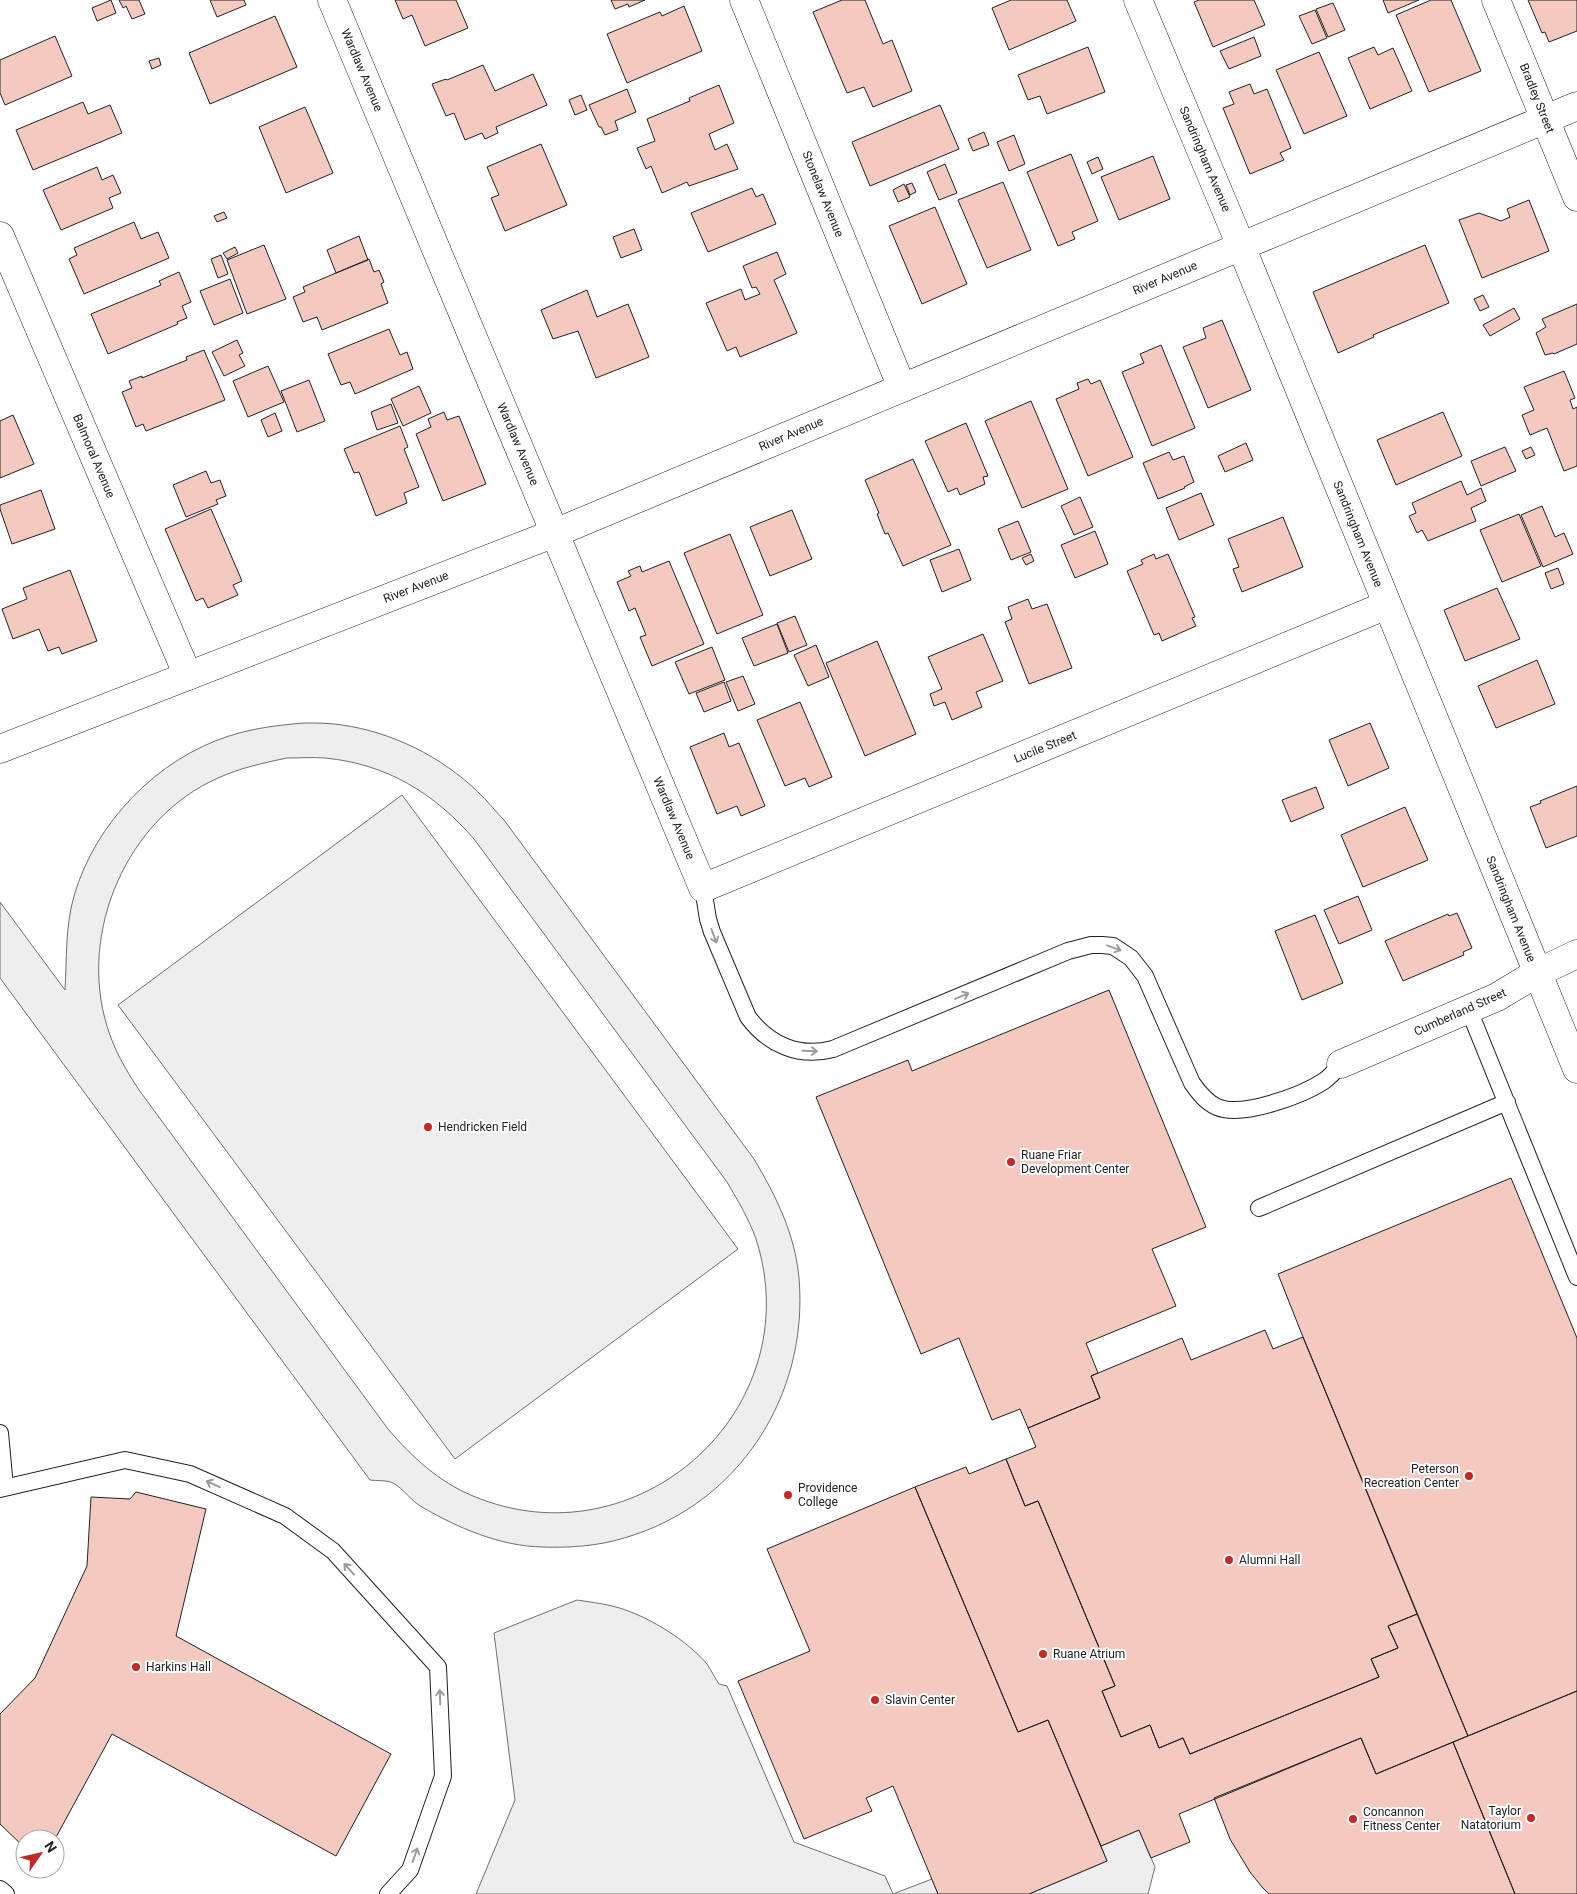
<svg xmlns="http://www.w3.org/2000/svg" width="1577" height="1894" viewBox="0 0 1577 1894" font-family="Roboto,sans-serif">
<rect width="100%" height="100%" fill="#fff"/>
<path fill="#eee" stroke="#6f6f6f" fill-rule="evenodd" d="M304,723C316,723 330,723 342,725C392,732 442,757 478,792C487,800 495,811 504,820L754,1159C776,1196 795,1234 799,1278C809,1395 739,1505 624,1538C598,1546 570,1548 542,1547C500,1546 458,1528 422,1507C411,1501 403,1488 393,1483C387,1480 377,1481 370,1480L0,978V902L65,990C67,958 65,928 74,896C95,823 157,759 229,736C254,728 279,725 304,723ZM287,758C299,758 313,757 325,758C387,764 434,793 474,839L727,1182C738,1201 749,1219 756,1239C811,1410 637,1565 473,1496C439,1482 412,1457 388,1429L139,1090C126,1070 114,1050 107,1026C78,932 127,818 218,778C240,768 263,763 287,758Z
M402,795L738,1249L455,1459L118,1005Z
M577,1600C589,1602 600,1603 612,1606C643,1613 686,1639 707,1664C711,1670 715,1678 719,1684L727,1686L794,1842L885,1876L893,1894L932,1879L938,1894H476L515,1800L494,1633Z
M1139,1830L1155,1867L1148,1894H1029L1107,1861L1101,1846Z"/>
<path fill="#f3c9c0" stroke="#222" d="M111,0L116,13L97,21L92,8Z
M119,0H139L145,14L132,19L126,6L123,8Z
M210,0H244L246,5L217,17Z
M395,0H456L468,28L425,46L412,15L403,19Z
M611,0H645L629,7L628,4L615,9Z
M842,0H865L883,44L892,40L912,91L873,107L864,87L847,93L813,12Z
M1011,0H1067L1076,21L1009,50L992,8Z
M1199,0H1254L1265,25L1213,47L1194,2Z
M1383,0H1419L1388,13Z
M1431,0H1451L1481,71L1429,92L1396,15Z
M1528,0H1577V31L1549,42L1545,32L1542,33Z
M1333,3L1345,30L1328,37L1316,9Z
M684,6L702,51L627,83L607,34L660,12L662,16Z
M1315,10L1327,38L1312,44L1299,16Z
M275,16L297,67L210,104L189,53Z
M55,36L72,76L5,105L0,93V60Z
M1254,37L1261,56L1229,69L1220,51Z
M1088,47L1105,92L1047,114L1040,96L1028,100L1018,75Z
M1374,47L1378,55L1393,48L1412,91L1370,109L1348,58Z
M1319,52L1347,116L1304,134L1276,70Z
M159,58L161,65L152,69L149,61Z
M483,65L495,91L533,74L547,105L496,127L498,133L485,139L482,133L465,140L454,113L446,116L432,84L446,79L447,80Z
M1250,84L1254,94L1267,89L1291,148L1280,153L1284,160L1250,174L1223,108L1234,104L1229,92Z
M719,85L734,123L709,134L715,150L727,144L738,169L689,186L687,182L662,193L651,166L646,169L637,148L655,141L647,119L690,101L689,98Z
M627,89L636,112L615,121L618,130L605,135L601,127H599L589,105Z
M581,95L587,110L575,115L569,100Z
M83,102L88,114L110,105L122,133L33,170L16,130Z
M940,105L959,149L870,186L852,142Z
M305,107L333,173L286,193L259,127Z
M984,132L989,145L973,151L968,139Z
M1014,135L1025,164L1009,171L997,142Z
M541,144L567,205L505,231L491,198L499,195L487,167Z
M1071,154L1098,221L1072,232L1075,239L1058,246L1027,172Z
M1153,156L1170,199L1119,220L1101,177Z
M1098,157L1103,169L1092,174L1087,162Z
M945,164L957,193L939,200L927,172Z
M97,167L102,180L113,175L121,193L109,198L113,208L61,230L43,190Z
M1003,182L1031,250L987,268L958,200Z
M912,183L916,192L910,195L906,185Z
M904,184L910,197L898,202L893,190Z
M752,188L756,197L763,194L776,224L708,252L691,213Z
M1529,200L1549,251L1482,278L1459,220L1479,213L1501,221L1510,217L1507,209Z
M935,207L967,284L922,304L889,226Z
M224,212L227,218L217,222L214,216Z
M134,222L141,239L158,232L169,258L84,294L69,259L77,255L74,248Z
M634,229L642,250L621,258L613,237Z
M359,236L368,260L336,273L327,250Z
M264,245L286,299L247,314L227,260Z
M1425,245L1449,303L1373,335L1374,337L1338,353L1313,292Z
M235,247L238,253L227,259L223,253Z
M777,252L786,274L774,280L797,333L740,357L736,347L727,351L706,303L741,289L745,300L760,294L756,287L752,288L743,266Z
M221,255L228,274L218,278L211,259Z
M369,259L374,272L379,270L384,282L381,284L388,303L322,330L317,317L303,322L293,297L305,292L303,287Z
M179,272L191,302L182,306L187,318L177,322L178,324L108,354L91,314L161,285L159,281Z
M230,279L243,313L214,325L200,291Z
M587,290L597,317L628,304L649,357L596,378L578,331L553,339L541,310Z
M1483,295L1489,307L1480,311L1474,299Z
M1577,304V344L1554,354L1553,353L1545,355L1536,333L1546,327L1542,319Z
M1514,308L1520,319L1490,336L1483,325Z
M1222,320L1251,390L1208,408L1183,347L1206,338L1203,328Z
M389,329L400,355L407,352L413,369L355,394L350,382L341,385L328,354Z
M237,340L243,353L239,355L245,366L224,376L212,352Z
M1161,345L1195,428L1152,446L1122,372L1144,363L1140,354Z
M204,350L225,400L146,431L143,424L136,427L122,392L132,388L129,381L142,376V378L187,360L186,357Z
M268,366L284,402L248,417L233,381Z
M1564,371L1575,398L1570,400L1573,409L1577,407V466L1564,471L1547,428L1530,435L1522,415L1534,410L1524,387Z
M1088,379L1091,384L1100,380L1133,457L1088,476L1056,399L1079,389L1077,383Z
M309,380L325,421L297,432L281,391Z
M419,386L431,413L403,426L391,399Z
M1031,401L1068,489L1022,508L985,421Z
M391,404L398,423L377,430L371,412Z
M444,412L447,420L459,416L486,484L443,501L416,434L431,427L428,419Z
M1443,412L1462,456L1396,485L1377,440Z
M275,413L282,431L268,437L261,420Z
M13,415L34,464L0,478V421Z
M966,423L988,476L983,477L985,484L960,495L957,488L948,492L925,441Z
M400,426L408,447L404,449L419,487L404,493L407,503L376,516L359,472L354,473L344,449Z
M1246,443L1253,460L1225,472L1218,456Z
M1505,447L1516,471L1481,486L1471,461Z
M1531,447L1535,455L1526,459L1522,451Z
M1169,452L1173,460L1184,456L1194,482L1184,487L1185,488L1158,499L1143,463Z
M913,459L951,545L903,566L888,533L885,534L877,514L879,513L865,480Z
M206,471L211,483L220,480L226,496L216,500L218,504L186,517L173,485Z
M1461,481L1467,495L1481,488L1486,501L1471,508L1476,521L1428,541L1422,530L1417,533L1409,516L1416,513L1412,503Z
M41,490L55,529L12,544L0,509V505Z
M1201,493L1214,525L1179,540L1166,508Z
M1080,497L1093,527L1074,535L1061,506Z
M1542,506L1555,537L1564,533L1573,554L1543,567L1521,515Z
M211,509L242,581L233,585L238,595L208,608L203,598L196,601L165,529Z
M792,510L812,559L770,576L750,527Z
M1519,514L1541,566L1502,582L1480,530Z
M1283,517L1303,567L1242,592L1233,569L1239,567L1228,539Z
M1018,521L1031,552L1011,560L998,529Z
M1095,531L1108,564L1075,578L1061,545Z
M730,534L763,615L717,634L684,553Z
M959,549L971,580L942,592L930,560Z
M1031,554L1034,561L1026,565L1022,558Z
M1154,554L1156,559L1168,554L1195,617L1192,618L1196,626L1162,641L1159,633L1154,635L1127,571L1143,564L1141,560Z
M669,561L704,644L652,666L640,637L646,635L635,608L629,611L617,582L631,576L628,571L640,566L642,572Z
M1558,568L1564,584L1551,589L1545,573Z
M70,570L97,641L62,654L59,647L48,651L39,629L13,639L2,609L27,599L23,588Z
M1497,588L1520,639L1465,661L1444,610Z
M1028,599L1032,609L1047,604L1072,668L1029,684L1005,622L1012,619L1008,607Z
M795,616L807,645L789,652L777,623Z
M777,624L788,653L754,666L742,638Z
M983,634L1003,681L976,692L982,707L952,720L945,702L934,706L930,694L942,689L928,657Z
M877,641L916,734L865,756L826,663Z
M816,645L829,677L808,686L794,655Z
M712,647L725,680L689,694L675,662Z
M1537,660L1555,704L1496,728L1478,686Z
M743,676L755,704L738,711L726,682Z
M724,682L731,701L704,712L696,693Z
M800,702L832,777L809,787L805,778L785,786L757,720Z
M1370,723L1389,768L1348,786L1329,740Z
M724,733L729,747L739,743L765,806L741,816L737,806L717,814L690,747Z
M1577,786V836L1546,848L1530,807L1541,803L1540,801Z
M1316,787L1324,808L1291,822L1282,800Z
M1405,807L1428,860L1363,887L1341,835Z
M1358,896L1372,930L1339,944L1324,910Z
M1457,913L1472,948L1463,952L1464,955L1403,981L1385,941L1448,914L1449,916Z
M1315,915L1343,983L1302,1000L1275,931Z
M1109,990L1206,1227L1152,1249L1176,1306L1086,1343L1098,1373L1091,1376L1100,1398L1028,1428L1020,1409L992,1420L959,1338L921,1354L816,1097L908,1060L912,1071Z
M1511,1178L1577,1338V1691L1468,1736L1303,1337L1278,1274Z
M1265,1330L1273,1349L1303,1337L1417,1614L1388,1626L1398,1648L1371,1659L1379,1677L1190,1754L1183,1738L1159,1748L1150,1725L1121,1737L1102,1691L1115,1686L1038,1501L1025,1506L1006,1459L1036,1447L1028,1428L1100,1398L1091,1376L1182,1338L1191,1360Z
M1006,1459L1025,1506L1038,1501L1115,1686L1102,1691L1121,1737L1150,1725L1159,1748L1183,1738L1190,1754L1379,1677L1371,1659L1398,1648L1388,1626L1417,1614L1468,1736L1376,1774L1361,1738L1179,1814L1190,1842L1151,1858L1139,1830L1101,1846L1048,1720L1018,1732L915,1487L966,1467L969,1474Z
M915,1487L1018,1732L1048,1720L1107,1861L1029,1894H938L893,1786L866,1798L872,1811L804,1839L738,1681L810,1651L767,1549Z
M136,1492L206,1509L176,1636L391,1754L336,1856L112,1734L55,1839H25V1848L0,1824V1714L35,1678L87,1566L91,1497L130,1499Z
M1577,1691V1894H1515L1453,1742Z
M1361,1738L1376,1774L1453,1742L1515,1894H1269L1262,1887L1250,1872L1230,1839L1214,1798Z"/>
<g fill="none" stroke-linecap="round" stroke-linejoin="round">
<g stroke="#222" stroke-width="18">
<path id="service" d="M703,888L708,919L712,932L748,1017C769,1045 799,1058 833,1049L1068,951L1091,945H1102L1113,946L1131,958L1145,976L1192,1083C1199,1093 1206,1102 1217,1107C1242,1118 1303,1095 1324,1081C1331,1076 1336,1070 1341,1064
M1469,1010L1577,1277
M1259,1208L1507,1102
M0,1433L5,1487
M0,1489L125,1460L190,1474L285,1516L333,1551L438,1667L443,1776L410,1870L388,1894
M0,1889L6,1894"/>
</g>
<g stroke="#222" stroke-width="29">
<path id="minor" d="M332,0L703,888L1387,605
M744,0L902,388
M1138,0L1241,246L1577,1069
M1496,0L1577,197
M0,236L188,676
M1341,1064L1497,997L1537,973L1577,954"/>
</g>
<g stroke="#222" stroke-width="29">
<path id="tertiary" d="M0,749L555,533L1577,106"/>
</g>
<use href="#service" stroke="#fff" stroke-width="16"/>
<use href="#minor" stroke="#fff" stroke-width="28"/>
<use href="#tertiary" stroke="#fff" stroke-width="28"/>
</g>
<defs><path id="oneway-shaft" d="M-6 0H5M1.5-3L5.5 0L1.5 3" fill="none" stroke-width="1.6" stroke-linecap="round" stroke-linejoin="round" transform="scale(1.25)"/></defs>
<g stroke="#9c9c9c">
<use href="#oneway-shaft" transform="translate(714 936) rotate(69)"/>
<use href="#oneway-shaft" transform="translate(1114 948) rotate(20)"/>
<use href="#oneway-shaft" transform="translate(962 996) rotate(-23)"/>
<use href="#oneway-shaft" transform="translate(810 1051) rotate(2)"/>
<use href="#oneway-shaft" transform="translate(213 1484) rotate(-156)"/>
<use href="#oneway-shaft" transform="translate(349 1569) rotate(-132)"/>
<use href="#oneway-shaft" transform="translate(440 1697) rotate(-92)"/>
<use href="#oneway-shaft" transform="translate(415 1855) rotate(-71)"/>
</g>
<g fill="#c62828" stroke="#fff" stroke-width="2">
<circle cx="428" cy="1127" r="5"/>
<circle cx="1011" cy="1162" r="5"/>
<circle cx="1469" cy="1476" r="5"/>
<circle cx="788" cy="1495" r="5"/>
<circle cx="1229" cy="1560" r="5"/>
<circle cx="1043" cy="1654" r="5"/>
<circle cx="136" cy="1667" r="5"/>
<circle cx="875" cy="1700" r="5"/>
<circle cx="1531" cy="1818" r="5"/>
<circle cx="1353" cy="1819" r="5"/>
</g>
<g text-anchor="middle" stroke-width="4" stroke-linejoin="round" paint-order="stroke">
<g font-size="12" fill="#222" stroke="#fff">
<text transform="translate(362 70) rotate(67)" y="4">Wardlaw Avenue</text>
<text transform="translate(1537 98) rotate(68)" y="4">Bradley Street</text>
<text transform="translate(1205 159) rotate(67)" y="4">Sandringham Avenue</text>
<text transform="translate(823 194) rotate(68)" y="4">Stonelaw Avenue</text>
<text transform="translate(1165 278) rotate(-23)" y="4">River Avenue</text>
<text transform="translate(791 434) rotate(-23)" y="4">River Avenue</text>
<text transform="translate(518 444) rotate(67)" y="4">Wardlaw Avenue</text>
<text transform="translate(94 456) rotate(67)" y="4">Balmoral Avenue</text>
<text transform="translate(1358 534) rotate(68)" y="4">Sandringham Avenue</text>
<text transform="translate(416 587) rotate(-21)" y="4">River Avenue</text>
<text transform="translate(1045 747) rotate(-22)" y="4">Lucile Street</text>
<text transform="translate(674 818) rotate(67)" y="4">Wardlaw Avenue</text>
<text transform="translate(1511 909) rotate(68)" y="4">Sandringham Avenue</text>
<text transform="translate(1460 1012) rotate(-24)" y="4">Cumberland Street</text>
</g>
<g font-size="12" fill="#222" stroke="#fff" text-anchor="start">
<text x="438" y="1131">Hendricken Field</text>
<text x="1021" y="1159">Ruane Friar<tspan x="1021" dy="14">Development Center</tspan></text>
<text x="1459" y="1473" text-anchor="end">Peterson<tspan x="1459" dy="14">Recreation Center</tspan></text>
<text x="798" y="1492">Providence<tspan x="798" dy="14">College</tspan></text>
<text x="1239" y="1564">Alumni Hall</text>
<text x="1053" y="1658">Ruane Atrium</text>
<text x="146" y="1671">Harkins Hall</text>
<text x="885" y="1704">Slavin Center</text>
<text x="1521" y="1815" text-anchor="end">Taylor<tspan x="1521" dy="14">Natatorium</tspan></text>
<text x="1363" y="1816">Concannon<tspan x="1363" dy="14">Fitness Center</tspan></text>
</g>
</g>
<g transform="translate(40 1854) rotate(56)"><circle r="24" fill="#ffffff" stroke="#a7a7a7"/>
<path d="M0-4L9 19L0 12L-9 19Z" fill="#c62828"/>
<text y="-8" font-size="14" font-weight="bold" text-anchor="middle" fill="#222222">N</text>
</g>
</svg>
